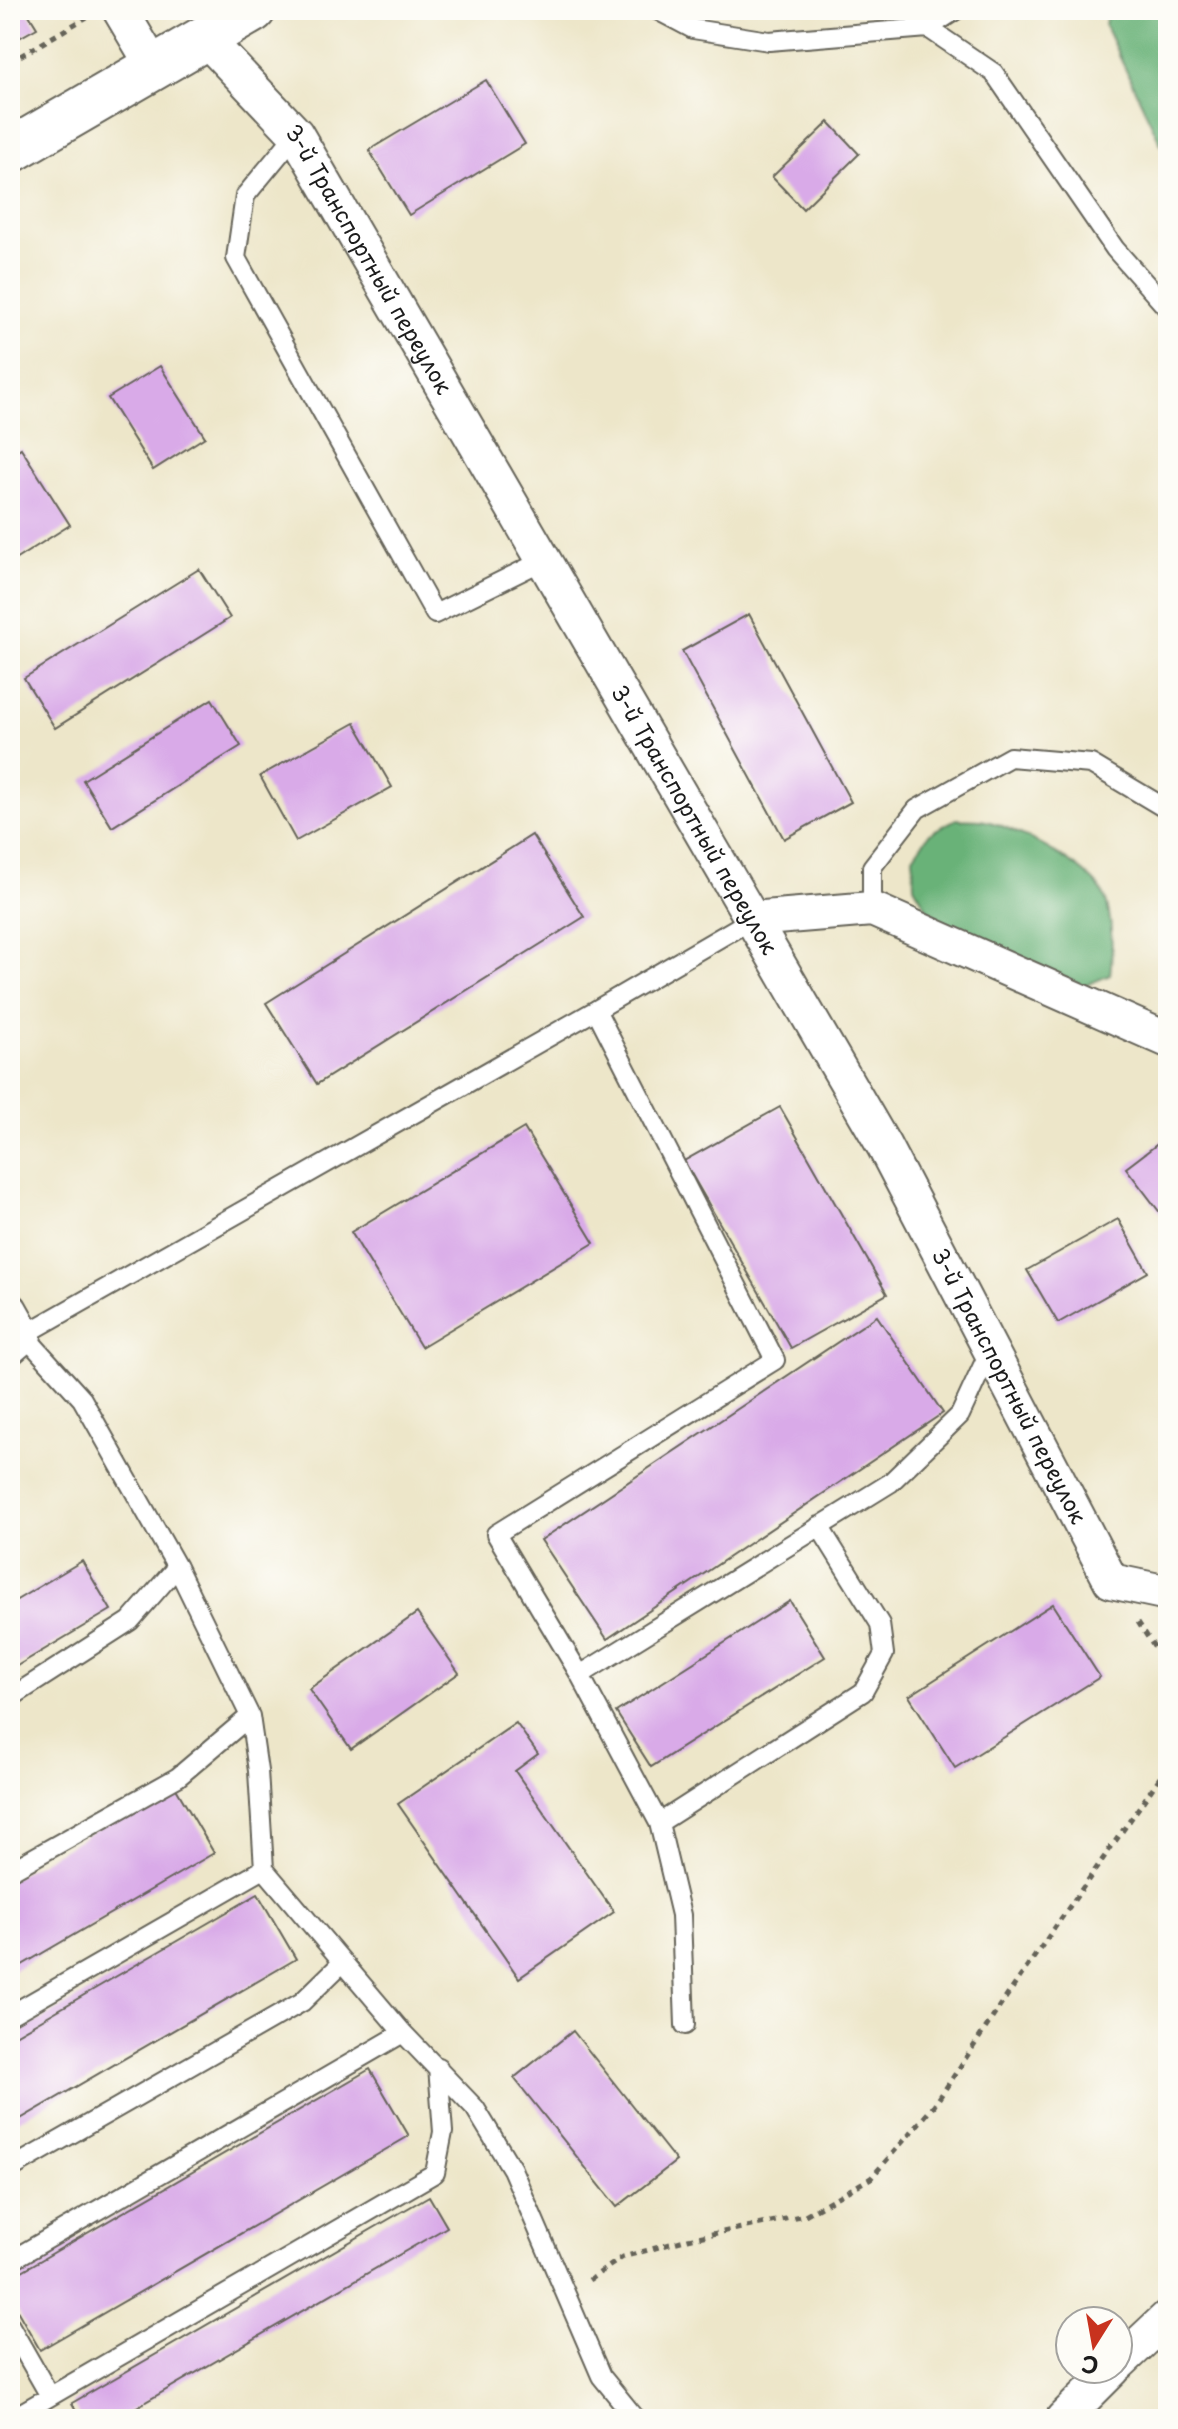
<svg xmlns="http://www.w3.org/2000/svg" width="1178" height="2429" viewBox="0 0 1178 2429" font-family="'Playpen Sans',sans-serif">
<rect width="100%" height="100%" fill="#fdfcf7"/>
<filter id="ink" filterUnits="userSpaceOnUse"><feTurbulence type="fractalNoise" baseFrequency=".0125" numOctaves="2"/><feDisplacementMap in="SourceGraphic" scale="16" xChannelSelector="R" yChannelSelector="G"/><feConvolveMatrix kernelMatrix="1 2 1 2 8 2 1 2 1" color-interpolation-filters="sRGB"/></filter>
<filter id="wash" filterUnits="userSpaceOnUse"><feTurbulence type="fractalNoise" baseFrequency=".006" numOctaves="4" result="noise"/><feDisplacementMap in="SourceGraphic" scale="32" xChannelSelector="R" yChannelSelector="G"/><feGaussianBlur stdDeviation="1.8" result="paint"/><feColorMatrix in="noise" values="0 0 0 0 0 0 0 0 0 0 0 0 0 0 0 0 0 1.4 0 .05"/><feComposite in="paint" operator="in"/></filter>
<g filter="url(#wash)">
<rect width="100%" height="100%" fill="#ede6c9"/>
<path fill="#69b278" stroke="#42674a" stroke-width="2" d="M1107,10H1168V159L1105,26Z
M956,819C964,820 972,819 980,820C1010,824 1084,865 1101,890C1113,909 1113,953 1110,975L1084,986L951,926L928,910L914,886L913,857L930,833Z"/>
<g id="blocks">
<path fill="#d9aae8" d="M10,10H26L37,28L10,43Z
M486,80L525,144L409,215L369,150Z
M829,122L859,154L803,209L772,177Z
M160,366L205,437L153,470L108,398Z
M21,448L70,525L10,563V455Z
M199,569L230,618L55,728L24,678Z
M749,614L851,802L784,839L682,651Z
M212,699L241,746L112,827L83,780Z
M355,723L392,787L296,841L260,776Z
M532,835L584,917L317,1084L266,1003Z
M780,1107L887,1294L791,1348L684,1161Z
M524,1128L594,1243L421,1347L351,1232Z
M1168,1136V1223L1126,1168Z
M1118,1219L1148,1272L1058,1323L1027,1270Z
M877,1316L943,1413L607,1639L541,1540Z
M82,1561L111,1610L10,1670V1604Z
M790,1601L825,1657L651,1767L616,1712Z
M1053,1604L1100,1677L955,1768L909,1696Z
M417,1613L459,1673L351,1749L309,1689Z
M516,1723L538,1754L515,1771L614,1912L519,1978L398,1804Z
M174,1785L214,1853L10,1972V1880Z
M258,1894L296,1959L10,2125V2038Z
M573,2031L676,2161L617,2207L514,2078Z
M370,2069L409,2136L40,2350L10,2298V2278Z
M429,2196L447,2227L116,2419H81L72,2403Z"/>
</g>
</g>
<g filter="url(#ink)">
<use href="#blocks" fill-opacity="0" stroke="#656359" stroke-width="2"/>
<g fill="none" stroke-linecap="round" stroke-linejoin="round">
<g stroke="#656359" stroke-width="22">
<path id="service" d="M657,10L693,29L769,41L928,28L956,10
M928,28L994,73L1115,249L1168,309
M296,134L245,196L236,258L435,614L544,560
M872,909V867L917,809L1010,757L1091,764L1168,810
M596,1010L24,1335L82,1399L177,1567L250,1716L258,1771L264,1869L403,2033L475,2108L512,2169L601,2376L636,2419
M580,1675L496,1534L775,1360L596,1010L752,919
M10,1698L130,1621L177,1567
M659,1823L863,1692L884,1654L880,1624L819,1526
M10,1871L178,1777L250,1716
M10,2015L264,1869
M685,2025L681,1915L659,1823L580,1675L890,1483L960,1415L990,1350
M10,2169L302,2002L342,1963
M10,2261L403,2033
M10,2326L50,2396
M11,2419L435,2173L443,2132L438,2067"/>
</g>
<g stroke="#656359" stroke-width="38">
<g id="minor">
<path d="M120,10L155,69"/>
<path id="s1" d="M206,39L296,134L884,1146L1111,1581L1168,1593"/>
<path d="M752,919L872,909L1168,1040"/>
<path d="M10,1310L24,1335L10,1347"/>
<path d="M1118,2364L1168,2317"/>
<path d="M1063,2419L1113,2369"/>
</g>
</g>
<g stroke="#656359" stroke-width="48">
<path id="secondary" d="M10,151L253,10"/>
</g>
<path stroke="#656359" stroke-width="5" stroke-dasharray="6 6" stroke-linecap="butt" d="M10,62L87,17
M1138,1622L1158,1653L1168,1693
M589,2280L623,2257L688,2239L805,2215L871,2178L934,2106L1009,1993L1168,1766"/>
<use href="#service" stroke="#fff" stroke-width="18"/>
<use href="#minor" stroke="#fff" stroke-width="34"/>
<use href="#secondary" stroke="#fff" stroke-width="44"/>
</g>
</g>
<g text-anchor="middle" stroke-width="7" stroke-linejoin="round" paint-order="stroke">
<g font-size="22" fill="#1c1c1c" stroke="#fdfcf7">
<text dy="8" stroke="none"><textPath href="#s1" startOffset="276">3-й Транспортный переулок</textPath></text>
<text dy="8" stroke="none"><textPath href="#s1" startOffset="924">3-й Транспортный переулок</textPath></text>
<text dy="8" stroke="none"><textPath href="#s1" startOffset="1572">3-й Транспортный переулок</textPath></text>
</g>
</g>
<rect width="1178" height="2429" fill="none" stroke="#fdfcf7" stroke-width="40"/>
<g transform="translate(1094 2345) rotate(191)"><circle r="38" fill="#fdfcf7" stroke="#a3a29f" stroke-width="2"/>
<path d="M0-6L14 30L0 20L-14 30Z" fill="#c8321e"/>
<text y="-12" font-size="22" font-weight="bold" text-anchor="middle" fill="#1c1c1c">С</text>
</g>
</svg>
